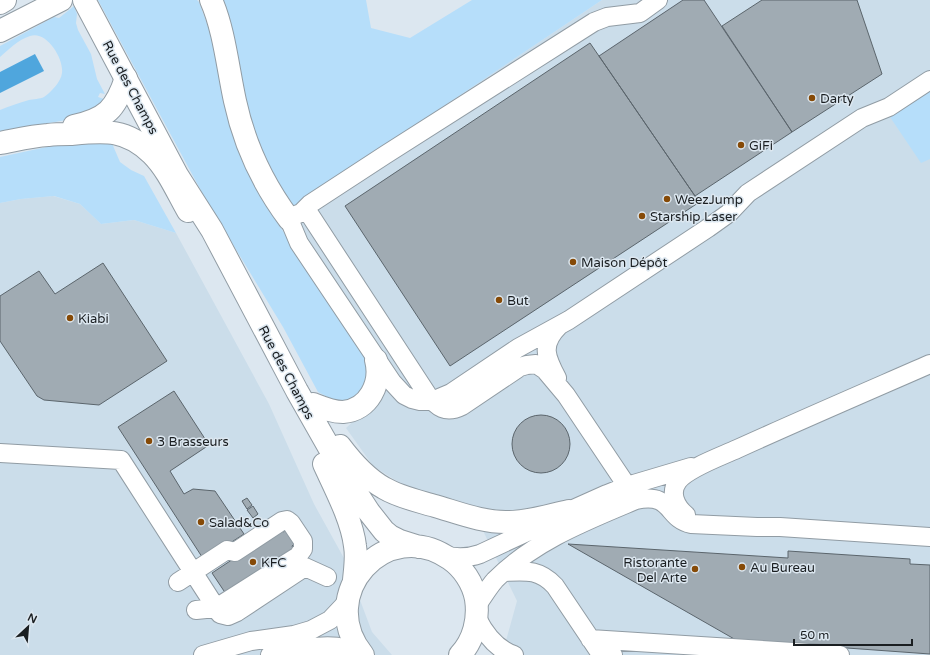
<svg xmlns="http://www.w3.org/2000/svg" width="930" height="655" viewBox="0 0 930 655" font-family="'Varela Round',sans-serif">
<rect width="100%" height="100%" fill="#dce7f0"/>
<path fill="#cbddea" d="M602,0H930V655H502L517,601L472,508L403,485L373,466L346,428L386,391L275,219Z
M53,196L80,204L101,224L134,220L176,233L269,404L314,504L345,560L372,632L392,655H0V203L21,199Z"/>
<path fill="#b6defa" d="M98,0H197L199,2L210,32L227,107L243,160L275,219L371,367L370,378L355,398L345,401L333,400L318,392L283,327L206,200Z
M219,0H366L371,28L410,38L472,0H602L290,209L261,157Z
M74,6L77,14L76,23L78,30L91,54L97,79L105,94L100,93L98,97L107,100L108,101L77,118L0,132V110C9,106 19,103 29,100C33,99 40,99 44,97C51,92 61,82 62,73C64,58 46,30 30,36C18,40 9,49 0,57V46L54,17L59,18Z
M930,90V159L921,163L890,117Z
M79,140L111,141L120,162L131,170L144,176L176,233L134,220L101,224L80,204L54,196L21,199L0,203V157Z"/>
<path fill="#4fa6dd" d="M35,54L44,71L0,93V72Z"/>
<path fill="#a0abb3" stroke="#5b656c" d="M683,0H704L792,132L695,196L599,56Z
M762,0H857L882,74L792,132L722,26Z
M590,43L695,196L698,203L450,366L345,206Z
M103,263L167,361L99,405L44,400L37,396L0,341V296L39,271L55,294Z
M174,391L209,445L170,471L184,494L193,489L215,491L244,534L204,560L118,427Z
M512 444a29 29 0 1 1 58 0a29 29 0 1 1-58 0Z
M247,498L252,505L247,509L242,501Z
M253,506L258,514L253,518L247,510Z
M280,528L283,532L288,529L297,542L292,546L294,550L226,594L212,573Z
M568,544L788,558V551L910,559V564L930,565V654L736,640Z"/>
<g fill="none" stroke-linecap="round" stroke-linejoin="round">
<g stroke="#919ca4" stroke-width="20">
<path id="minor" d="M302,212L310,204L385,155L594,22L607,17L640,13L658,0
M557,378C546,357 540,345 559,326
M0,453L121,460L220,614L228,616L237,612L305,567L327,577
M627,486L566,395L545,370L536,364L527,365L520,367L462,406C446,414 437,408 427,394L310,215C302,210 296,215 289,219L299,243L392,382L404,395L412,399L420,401H432L451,393L518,348L569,320L708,228L729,213L748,193L862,118L889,107L930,80
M686,515C676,507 669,493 678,481C688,468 722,456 737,449C801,420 866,392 930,364
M446,556C458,558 469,558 480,554L540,526L569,511L607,494L627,486L691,467
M504,572C526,571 539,569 555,586L598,650L604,653L613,655
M178,582L227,550L235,552L282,521L287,520L291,523L303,541V549L298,556L216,608L196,610
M477,605C483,597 488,588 495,580C534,541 586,521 636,500C673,492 666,519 691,524L757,527H780L930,537
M477,618C485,634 496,649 514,655
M590,639L840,655
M203,655L251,641L294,635L311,630L330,620L347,602
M270,655C292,650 323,643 345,648C351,649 357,652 363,654"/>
</g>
<g stroke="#919ca4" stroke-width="24">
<path id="major" d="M84,0L177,175L212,230L297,391L343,472L369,512L384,531L390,536L400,541L419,547
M313,404C323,408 332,412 343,412C369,410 382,383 376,360
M340,446C352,462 366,478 384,488C399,497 418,501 435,506C459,513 484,523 509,522C529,522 550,515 569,511
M324,464C335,488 352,520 355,546C357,557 355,569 354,580
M363,655C314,595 386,514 450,559C463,568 473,583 476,599C479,619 474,640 460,655"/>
</g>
<g stroke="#919ca4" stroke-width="24">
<path id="highway" d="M211,0C224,29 228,69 235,101C244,143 263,184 289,219
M0,3L5,0
M0,31L61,0
M74,126C106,119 116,109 126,78
M0,143C16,140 32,136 48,135C55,134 63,134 70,134C104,131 126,128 152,154C168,170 177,192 188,211"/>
</g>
<use href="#minor" stroke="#fff" stroke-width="18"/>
<use href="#major" stroke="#fff" stroke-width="22"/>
<use href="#highway" stroke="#fff" stroke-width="22"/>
</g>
<g fill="#864a07" stroke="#dce7f0" stroke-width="1.5">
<circle cx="812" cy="98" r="4"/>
<circle cx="741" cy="145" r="4"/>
<circle cx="667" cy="199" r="4"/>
<circle cx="642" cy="216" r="4"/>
<circle cx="573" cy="262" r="4"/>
<circle cx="499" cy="300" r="4"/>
<circle cx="70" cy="318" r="4"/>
<circle cx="149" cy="441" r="4"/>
<circle cx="201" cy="522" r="4"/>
<circle cx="253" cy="562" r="4"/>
<circle cx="742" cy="567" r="4"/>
<circle cx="695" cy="569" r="4"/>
</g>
<g text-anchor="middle" stroke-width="3" stroke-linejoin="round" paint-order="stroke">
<g font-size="13" fill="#1a1e21" stroke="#dce7f0">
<text transform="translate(131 87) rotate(62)" y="5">Rue des Champs</text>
<text transform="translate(287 372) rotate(62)" y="5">Rue des Champs</text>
</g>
<g font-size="13" fill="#1a1e21" stroke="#dce7f0" text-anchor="start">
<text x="820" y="103">Darty</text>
<text x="749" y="150">GiFi</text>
<text x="675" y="204">WeezJump</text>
<text x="650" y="221">Starship Laser</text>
<text x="581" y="267">Maison Dépôt</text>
<text x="507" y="305">But</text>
<text x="78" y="323">Kiabi</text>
<text x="157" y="446">3 Brasseurs</text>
<text x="209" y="527">Salad&amp;Co</text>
<text x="261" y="567">KFC</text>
<text x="687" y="567" text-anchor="end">Ristorante<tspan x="687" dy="15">Del Arte</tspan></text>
<text x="750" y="572">Au Bureau</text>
</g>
</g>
<g transform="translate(28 627) rotate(26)" stroke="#dce7f0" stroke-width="3" paint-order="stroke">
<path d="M0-3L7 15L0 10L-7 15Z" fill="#1a1e21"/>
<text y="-6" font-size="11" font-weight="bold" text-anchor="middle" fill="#1a1e21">N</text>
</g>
<path d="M794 639v6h118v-6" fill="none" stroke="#1a1e21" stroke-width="2"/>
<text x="800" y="639" font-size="12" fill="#1a1e21" stroke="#dce7f0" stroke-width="3" paint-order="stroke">50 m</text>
</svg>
